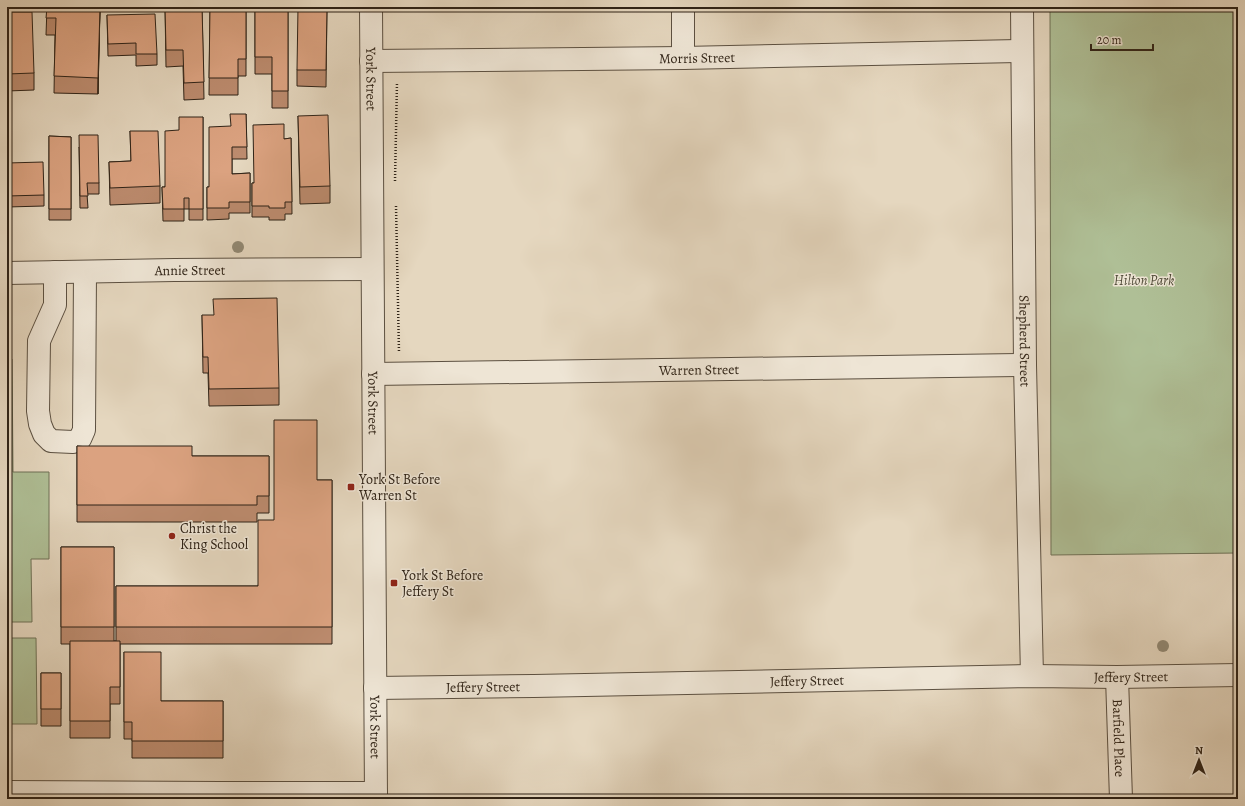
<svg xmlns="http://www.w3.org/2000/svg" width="1245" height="806" viewBox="0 0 1245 806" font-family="Alegreya,serif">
<rect width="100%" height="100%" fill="#e5d7bf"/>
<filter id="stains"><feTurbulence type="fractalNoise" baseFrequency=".005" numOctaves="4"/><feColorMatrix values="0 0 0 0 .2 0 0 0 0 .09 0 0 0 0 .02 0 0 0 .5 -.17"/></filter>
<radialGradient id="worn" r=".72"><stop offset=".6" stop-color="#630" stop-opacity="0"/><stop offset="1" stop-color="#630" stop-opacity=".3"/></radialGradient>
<path fill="#afbf96" stroke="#6f7156" d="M1050,7H1238V553L1051,555Z
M7,355L12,359L13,472H49V559H31L32,622H7Z
M7,638H36L37,724H7Z"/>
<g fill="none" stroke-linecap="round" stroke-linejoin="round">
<g stroke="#5c5041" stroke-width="24">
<g id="minor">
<path id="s1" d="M371,7L376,799"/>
<path d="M683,7V58"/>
<path id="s2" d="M1022,7L1025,365L1032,676"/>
<path id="s3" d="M371,61L683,58L1022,51"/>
<path d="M55,272V305L39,341L38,411L40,424L44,434L51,441L73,442L80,439L84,430L85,272"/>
<path id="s4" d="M7,273L174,270L372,269"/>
<path id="s5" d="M373,374L1025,365"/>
<path id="s6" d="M1117,677L1121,799"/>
<path id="s7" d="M375,688L534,686L1032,676L1117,677L1238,675"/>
<path d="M7,792L221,793H376"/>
</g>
</g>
<path stroke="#2f2317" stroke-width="2.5" stroke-dasharray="1 2" stroke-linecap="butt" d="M395,181L397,82
M396,206L399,353"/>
<use href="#minor" stroke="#eee5d5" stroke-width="22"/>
</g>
<g fill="#928974">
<circle cx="238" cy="247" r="6"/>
<circle cx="1163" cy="646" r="6"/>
</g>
<path fill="#bc8b6e" stroke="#2f2317" d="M47,7H100L98,94L54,93L55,35H46Z
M165,7H202L204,99L184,100L183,66L166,67Z
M210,7H246V76H238V95H209Z
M255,7H288V108H272V74H255Z
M327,7L326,87L297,86V70Z
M7,12L34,73V90L7,91Z
M107,15L157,54V65L136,66V55L108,56Z
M246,114L247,159H232V174L250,173V213H229V219L207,220V187H209Z
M298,116L330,186V203L300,204Z
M203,117V220H189V209H184V221H163L162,187H165L179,130Z
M130,131L160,186V203L110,205L109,162L131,161Z
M49,136L71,137V220H49Z
M291,138L292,214H285V220H269V217H252V183H254L284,139Z
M79,147L99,183V194H87L88,208H80Z
M7,163L44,195V206L7,207Z
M202,315L279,388V405L209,406L208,373H203Z
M77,446L192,456H269V513H257V522H77Z
M317,480H332V644H120V704H110V738H70V644H61V547H114V641H116V586H258L274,520Z
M124,652L161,701H223V758H132V739H124Z
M41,673H61V726H41Z"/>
<path fill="#99715a" stroke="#2f2317" d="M100,7L98,94V78Z"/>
<path fill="#dba280" stroke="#2f2317" d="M47,7H100L98,78L54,76L56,18H46Z
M165,7H202L204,82L184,83L183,50H166Z
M210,7H246V59H238V78H209Z
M255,7H288V91H272V57H255Z
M298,7H327L326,70H297Z
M7,12H32L34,73L7,74Z
M155,14L157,54H136V43L108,44L107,15Z
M230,114H246L247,147H232V174L250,173V202H229V208H207V187H209V127L231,126Z
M328,115L330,186L300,187L298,116Z
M179,117H203V209H189V198H184V209H163L162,187H165V131L179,130Z
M284,124V139L291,138L292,202H285V208H269V206H252V183H254L253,125Z
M130,131H158L160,186L110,188L109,162L131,161Z
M79,135H98L99,183H87L88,196H80Z
M49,136L71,137V209H49Z
M43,162L44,195L7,196V163Z
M277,298L279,388L209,389L208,357H203L202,315H214L213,299Z
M274,420H317V480H332V627H116V586H258V520H274Z
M77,446H192V456H269V496H257V505H77Z
M61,547H114V627H61Z
M70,641H120V687H110V721H70Z
M124,652H161V701H223V741H132V722H124Z
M41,673H61V709H41Z"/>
<g fill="#8f2418" stroke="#eee5d5" stroke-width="1.5">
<rect x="347" y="483" width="8" height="8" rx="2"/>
<circle cx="172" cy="536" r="4"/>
<rect x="390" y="579" width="8" height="8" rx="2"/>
</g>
<g text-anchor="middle" stroke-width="3" stroke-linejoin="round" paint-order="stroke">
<g font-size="14" fill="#2f2317" stroke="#eee5d5">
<text dy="5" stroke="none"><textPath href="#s3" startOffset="326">Morris Street</textPath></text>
<text dy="5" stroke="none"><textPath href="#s1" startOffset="72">York Street</textPath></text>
<text dy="5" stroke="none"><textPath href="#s4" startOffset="183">Annie Street</textPath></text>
<text dy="5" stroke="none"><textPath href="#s2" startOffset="334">Shepherd Street</textPath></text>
<text dy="5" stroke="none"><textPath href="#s5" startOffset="326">Warren Street</textPath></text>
<text dy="5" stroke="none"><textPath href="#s1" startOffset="396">York Street</textPath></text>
<text dy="5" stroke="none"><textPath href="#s7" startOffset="756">Jeffery Street</textPath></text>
<text dy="5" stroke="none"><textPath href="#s7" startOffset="432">Jeffery Street</textPath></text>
<text dy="5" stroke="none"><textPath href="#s7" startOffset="108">Jeffery Street</textPath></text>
<text dy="5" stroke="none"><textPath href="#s1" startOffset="720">York Street</textPath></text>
<text dy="5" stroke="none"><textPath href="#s6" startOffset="61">Barfield Place</textPath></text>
</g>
<g font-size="14" font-style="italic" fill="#4f4a37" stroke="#eee5d5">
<text x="1144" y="285">Hilton Park</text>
</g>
<g font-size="14" fill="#2f2317" stroke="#eee5d5" text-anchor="start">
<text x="359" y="484">York St Before<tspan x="359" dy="16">Warren St</tspan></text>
<text x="180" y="533">Christ the<tspan x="180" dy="16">King School</tspan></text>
<text x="402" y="580">York St Before<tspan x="402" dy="16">Jeffery St</tspan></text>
</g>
</g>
<rect width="1245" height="806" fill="none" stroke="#e5d7bf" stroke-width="24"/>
<rect x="8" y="8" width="1229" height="790" fill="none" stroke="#2f2317" stroke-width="2"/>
<rect x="12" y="12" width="1221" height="782" fill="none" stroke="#2f2317"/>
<g transform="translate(1199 760)" stroke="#eee5d5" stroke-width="3" paint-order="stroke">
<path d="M0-3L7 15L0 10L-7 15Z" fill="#2f2317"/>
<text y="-6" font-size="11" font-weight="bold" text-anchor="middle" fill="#2f2317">N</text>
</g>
<path d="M1091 44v6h62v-6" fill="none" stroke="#2f2317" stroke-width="2"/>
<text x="1097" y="44" font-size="12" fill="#2f2317" stroke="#eee5d5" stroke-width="3" paint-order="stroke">20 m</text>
<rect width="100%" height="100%" filter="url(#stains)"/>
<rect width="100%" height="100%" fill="url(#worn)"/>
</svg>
